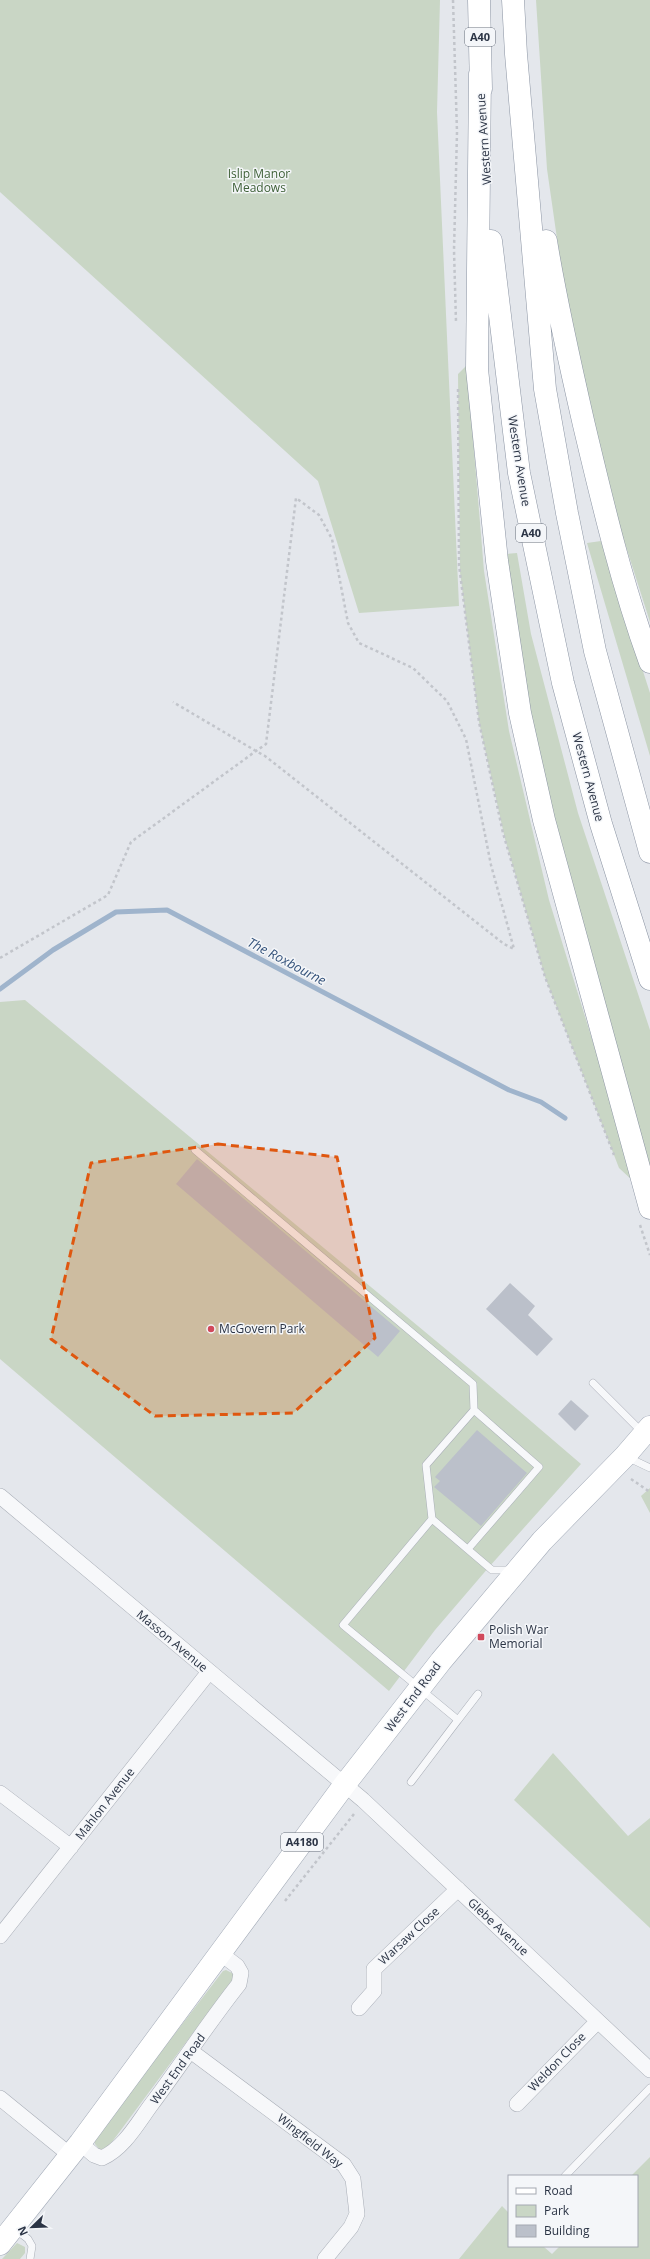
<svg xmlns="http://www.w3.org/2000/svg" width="650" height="2259" viewBox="0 0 650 2259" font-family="'Open Sans',sans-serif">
<rect width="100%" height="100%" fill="#e4e7ec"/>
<path fill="#c9d6c5" d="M0,0H440L437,112L459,606L359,613L318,481L0,192Z
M536,0H650V622L607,487L569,322L547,169Z
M467,365L484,571L509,731L549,900L596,1052L633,1181L619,1168L545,977L505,839L479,722L460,572L458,374Z
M601,541L650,693V756L587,543Z
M517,553L531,634L578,813L650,1030V1180L556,839L528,702L506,554Z
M25,1000L471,1370L581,1464L489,1567L435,1630L389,1691L0,1359V1002Z
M650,1488V1513L641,1496Z
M553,1753L628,1836L650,1818V1928L514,1800Z
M226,1970L234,1974L233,1979L109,2146L100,2150L95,2144L94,2139L223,1971Z
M650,2157V2259H459L502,2206L509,2213V2246H543L552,2254L560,2246H637V2176H631Z
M17,2243L25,2247V2253L20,2259H2Z"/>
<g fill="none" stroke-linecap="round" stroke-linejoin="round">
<path stroke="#9fb4cc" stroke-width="5" d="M0,989L53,950L116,912L167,910L509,1090L541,1102L565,1118"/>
</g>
<path fill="#bbc0ca" d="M197,1159L400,1331L378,1357L176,1184Z
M510,1283L535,1306L528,1315L553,1339L537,1356L486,1309Z
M571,1400L589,1416L575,1431L558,1414Z
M477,1430L527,1473L481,1526L434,1487L440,1481L435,1477Z"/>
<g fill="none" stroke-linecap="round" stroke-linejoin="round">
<g stroke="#a9aeb7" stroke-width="8">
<path id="lane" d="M195,1150L473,1384L474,1410
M593,1383L642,1432
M627,1457L650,1468
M432,1519L426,1465L474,1410L539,1467L468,1549
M458,1720L478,1694
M411,1782L458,1720L343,1625L432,1519L492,1570H511
M565,2176L650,2088
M15,2229L28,2239L32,2246L30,2259"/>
</g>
<g stroke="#a9aeb7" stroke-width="16">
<path id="street" d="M0,1496L363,1800L650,2070
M0,1793L71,1847
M0,1936L209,1672
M359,2008L374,1991V1969L458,1889
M192,2052L344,2165L353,2179L357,2214L351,2227L325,2259
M0,2098L70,2155
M517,2104L598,2021
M80,2143L94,2155L102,2158C124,2148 137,2124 151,2105C181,2065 208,2023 239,1984L241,1973L237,1966L220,1953"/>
</g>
<g stroke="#a3abb8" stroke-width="23">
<path id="primary" d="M0,2244L80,2143L345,1784L441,1661L542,1541L625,1456L650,1427"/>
</g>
<g stroke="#8b94a3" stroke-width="23">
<path id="highway" d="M479,0L481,89
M513,0L516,54L545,389L567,513L595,651L650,852
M480,74L477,369L497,561L520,713L544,820L650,1208
M491,241L519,473L563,683L601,824L650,979
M546,241C556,303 570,364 584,425C603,505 622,585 650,662"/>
</g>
<path stroke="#c2c5cb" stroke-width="2.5" stroke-dasharray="3 3" stroke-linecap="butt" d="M453,0L457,132L454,250L456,322
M458,389L459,565L479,722L503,833L545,977L614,1155
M0,958L108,895L131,842L256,751L266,744L296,498L319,515L332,539L348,623L359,643L413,668L447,701L466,739L491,865L514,949L504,944L265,756L256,751L173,702
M640,1225L650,1255
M631,1479L650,1492
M285,1901L354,1814"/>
<use href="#lane" stroke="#f7f8fa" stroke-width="7"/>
<use href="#street" stroke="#f7f8fa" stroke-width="15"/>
<use href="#primary" stroke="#fff" stroke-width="22"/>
<use href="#highway" stroke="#fff" stroke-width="22"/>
</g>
<path fill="#df570f" fill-opacity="0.2" stroke="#df570f" stroke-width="3" stroke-dasharray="8 5" stroke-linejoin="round" d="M218,1144L337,1157L375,1338L293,1413L155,1416L51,1339L91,1163Z"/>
<g fill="#d1495b" stroke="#f4f6f9" stroke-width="1.5">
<circle cx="211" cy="1329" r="4"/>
<rect x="477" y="1633" width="8" height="8" rx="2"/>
</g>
<g text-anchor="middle" stroke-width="3" stroke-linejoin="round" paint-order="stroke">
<g fill="#f4f6f9" stroke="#676e7b" stroke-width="1">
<rect x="465" y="28" width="30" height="18" rx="3"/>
<rect x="516" y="524" width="30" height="18" rx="3"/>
<rect x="281" y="1833" width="42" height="18" rx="3"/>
</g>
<g font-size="11" font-weight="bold" fill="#2b3445">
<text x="480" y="41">A40</text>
<text x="531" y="537">A40</text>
<text x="302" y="1846">A4180</text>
</g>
<g font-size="12" fill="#2b3445" stroke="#f4f6f9">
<text transform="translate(484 139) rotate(-94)" y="4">Western Avenue</text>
<text transform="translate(519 461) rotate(81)" y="4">Western Avenue</text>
<text transform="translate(588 777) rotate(75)" y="4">Western Avenue</text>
<text transform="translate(172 1641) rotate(40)" y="4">Masson Avenue</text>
<text transform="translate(413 1697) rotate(-53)" y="4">West End Road</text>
<text transform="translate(105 1804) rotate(-52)" y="4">Mahlon Avenue</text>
<text transform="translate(498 1927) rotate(43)" y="4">Glebe Avenue</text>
<text transform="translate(409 1936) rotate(-43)" y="4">Warsaw Close</text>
<text transform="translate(557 2062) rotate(-46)" y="4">Weldon Close</text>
<text transform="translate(178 2069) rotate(-54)" y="4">West End Road</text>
<text transform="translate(310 2141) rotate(38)" y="4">Wingfield Way</text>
</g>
<g font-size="12" fill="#3f6138" stroke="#f4f6f9">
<text x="259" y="178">Islip Manor<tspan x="259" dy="14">Meadows</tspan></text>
</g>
<g font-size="12" fill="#2b3445" stroke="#f4f6f9" text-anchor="start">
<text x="219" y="1333">McGovern Park</text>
<text x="489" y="1634">Polish War<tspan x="489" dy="14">Memorial</tspan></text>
</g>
<g font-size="13" font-style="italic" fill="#34527a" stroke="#f4f6f9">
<text transform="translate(287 961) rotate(28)" y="5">The Roxbourne</text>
</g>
</g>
<rect x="508" y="2175" width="130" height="72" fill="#f4f6f9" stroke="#a4a8b1"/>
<rect x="516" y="2188" width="20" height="6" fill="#ffffff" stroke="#a4a8b1"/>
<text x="544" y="2195" font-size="12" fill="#2b3445">Road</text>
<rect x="516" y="2205" width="20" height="12" fill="#c9d6c5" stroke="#a4a8b1"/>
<text x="544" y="2215" font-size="12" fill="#2b3445">Park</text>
<rect x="516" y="2225" width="20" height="12" fill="#bbc0ca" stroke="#a4a8b1"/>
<text x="544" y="2235" font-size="12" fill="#2b3445">Building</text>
<g transform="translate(32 2227) rotate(247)" stroke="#f4f6f9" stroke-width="3" paint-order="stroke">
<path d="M0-3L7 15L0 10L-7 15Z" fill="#2b3445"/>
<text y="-6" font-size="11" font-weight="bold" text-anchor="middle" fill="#2b3445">N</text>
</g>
</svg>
